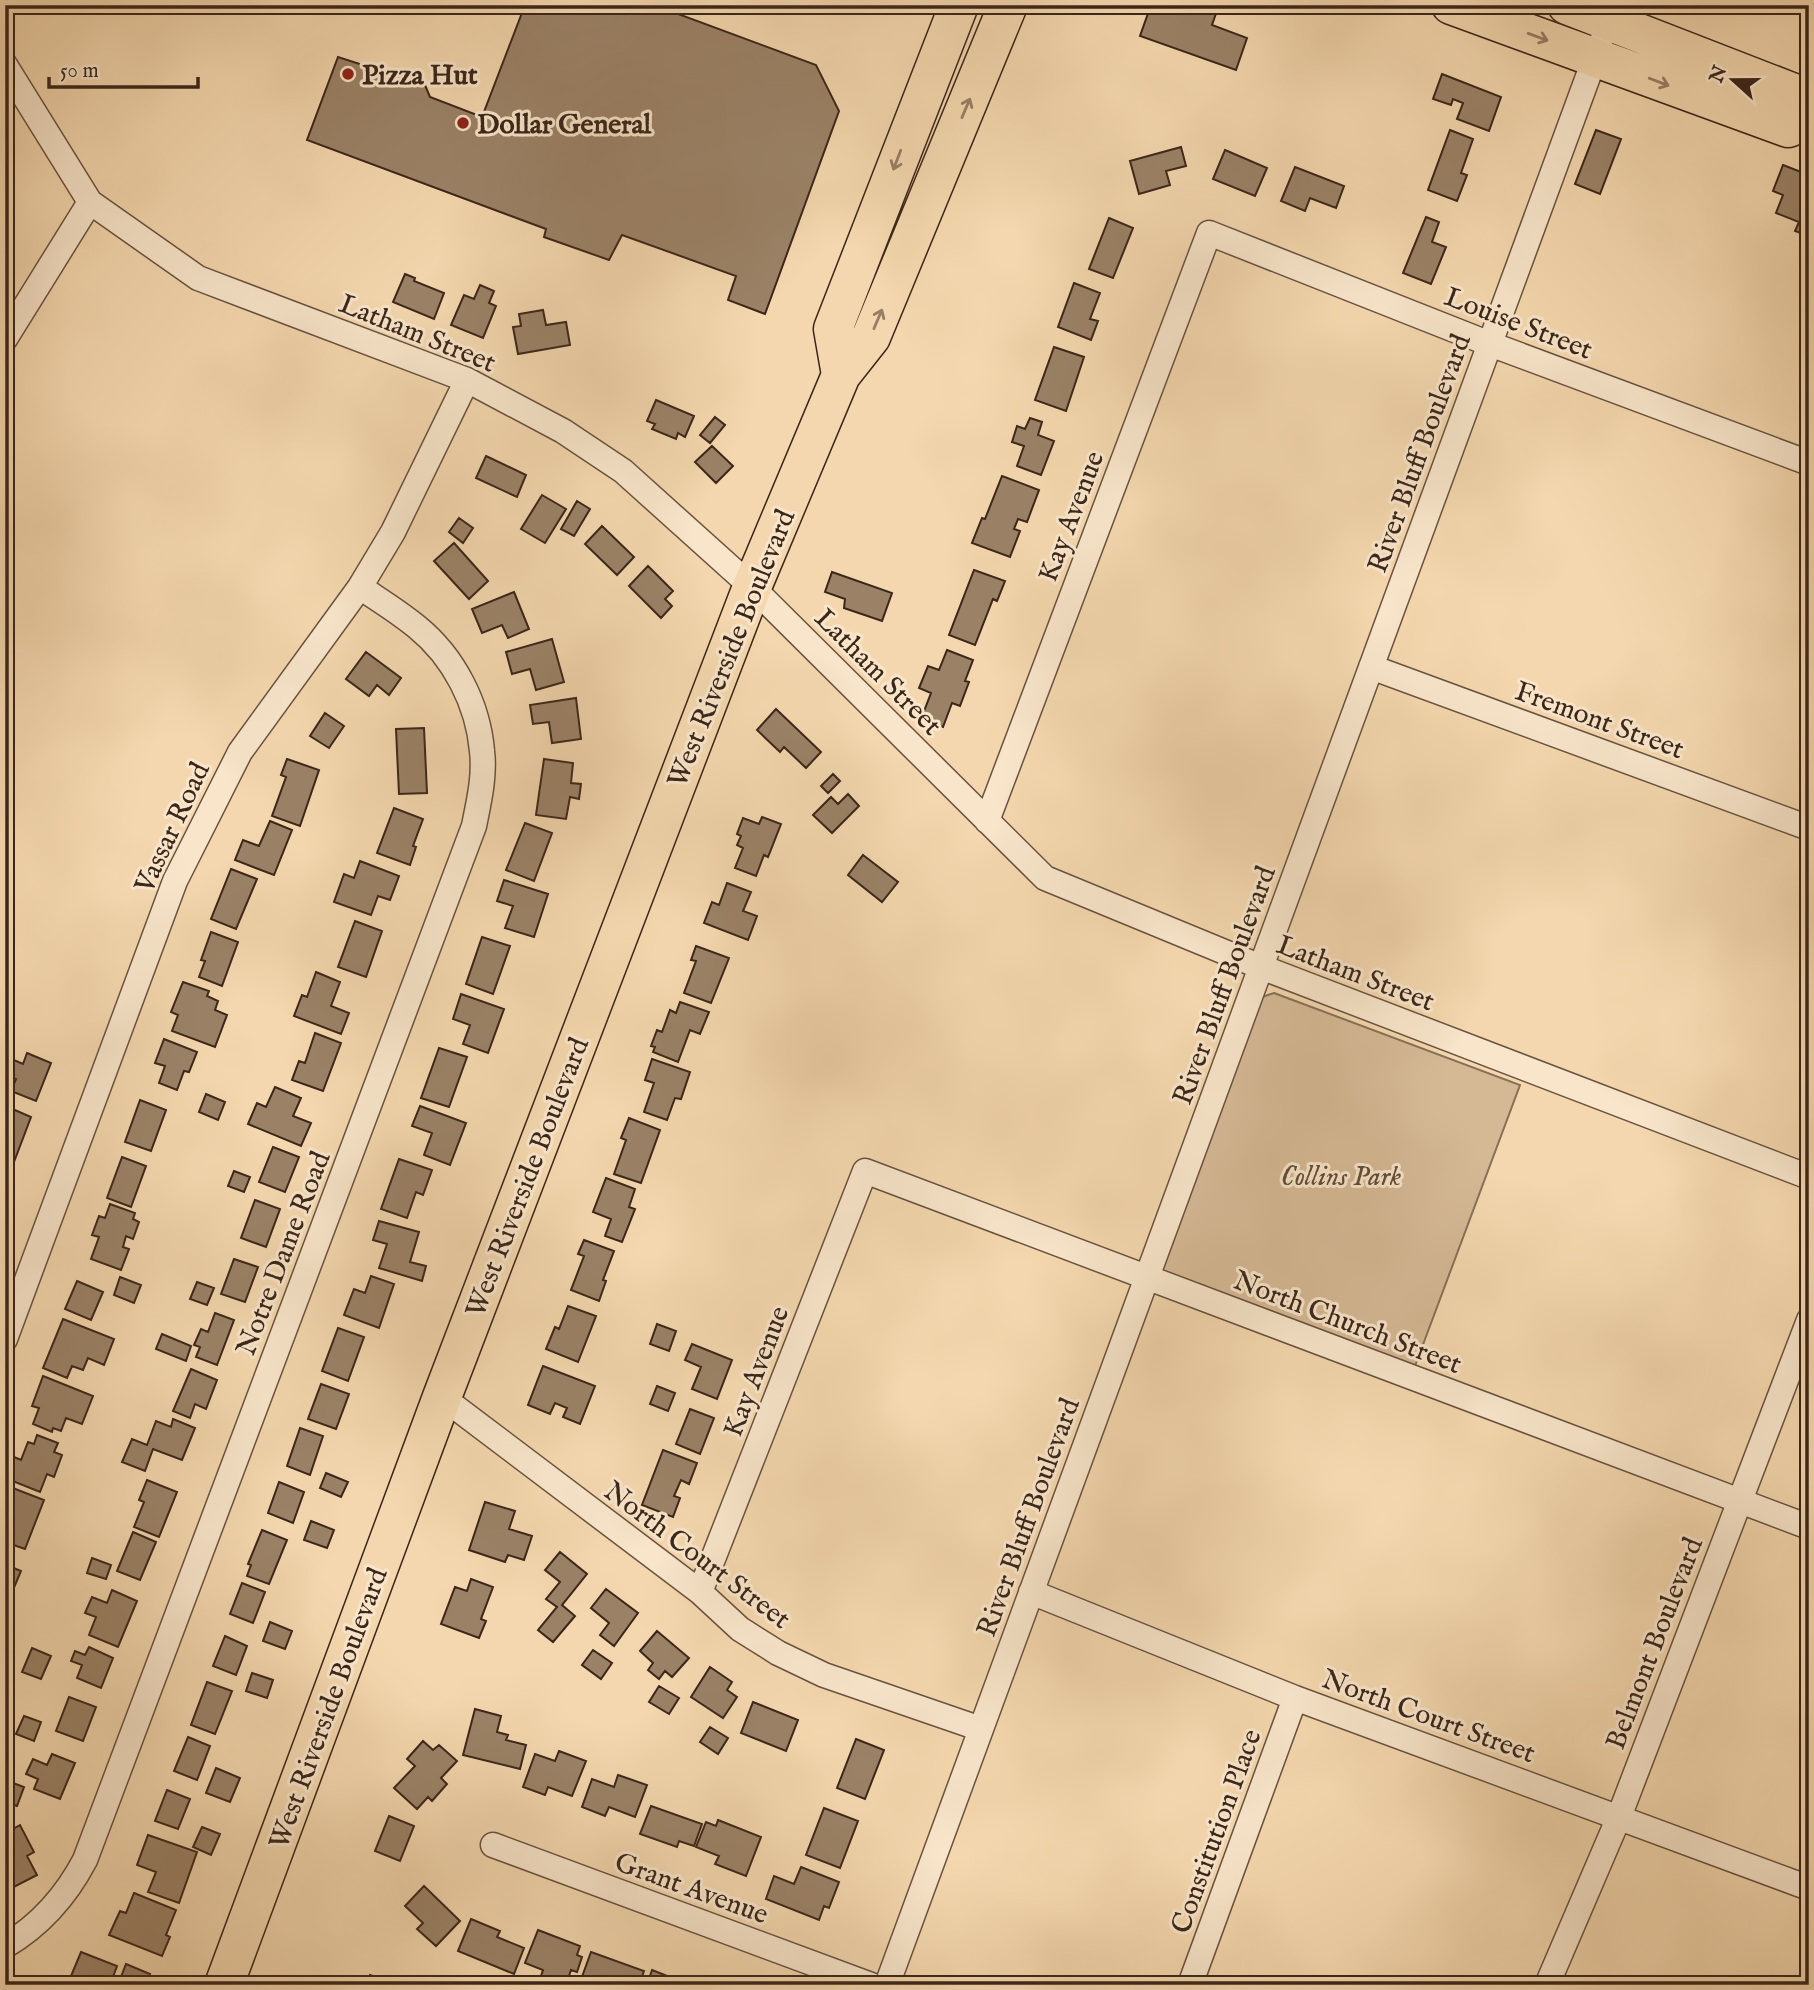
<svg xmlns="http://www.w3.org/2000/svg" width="1814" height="1990" viewBox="0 0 1814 1990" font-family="'IM FELL English',serif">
<rect width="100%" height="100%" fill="#f4d7ae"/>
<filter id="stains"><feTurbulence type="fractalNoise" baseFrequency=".00286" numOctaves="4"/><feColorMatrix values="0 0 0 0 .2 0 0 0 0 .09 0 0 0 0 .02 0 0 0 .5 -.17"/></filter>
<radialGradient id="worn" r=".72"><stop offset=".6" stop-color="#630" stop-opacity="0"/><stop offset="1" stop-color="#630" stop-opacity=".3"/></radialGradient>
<path fill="#d5b995" stroke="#887058" stroke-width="2" d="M1274,993L1520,1085L1412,1374L1161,1272L1262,997Z"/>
<path fill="#9b8267" stroke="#3b261a" stroke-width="2" d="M525,5H654L816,65L839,111L765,314L728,300L736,276L622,235L609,260L544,237L546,229L307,140L338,57L425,85L430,97L482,117Z
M1151,5H1166L1180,10L1181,5H1219L1212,25L1247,38L1236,70L1140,36Z
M1809,29V54L1800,51Z
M1442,74L1501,97L1489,131L1457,119L1463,103L1453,99L1451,105L1433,99Z
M1450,130L1473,139L1461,173L1467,175L1457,201L1428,190Z
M1596,130L1621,139L1600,194L1575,184Z
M1181,147L1186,166L1166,171L1170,185L1139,194L1130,161Z
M1225,150L1267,168L1255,196L1213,179Z
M1783,165L1809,175L1801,199L1809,202V236L1795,231L1799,222L1776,213L1783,195L1773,191Z
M1295,167L1344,186L1336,208L1310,198L1305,211L1281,201Z
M1426,217L1439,222L1432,242L1446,247L1431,284L1403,273Z
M1109,218L1133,228L1113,278L1089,269Z
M405,274L415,278L414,281L444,293L434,319L393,302Z
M1074,283L1100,293L1090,319L1098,321L1091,340L1058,327Z
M480,285L494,291L489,303L496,306L483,338L451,325L464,295L474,299Z
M543,310L546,325L566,322L570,345L518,354L513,327L521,326L519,314Z
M1054,347L1084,357L1066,411L1035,400Z
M656,400L694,416L685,437L678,433L676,439L652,429L655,424L647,421Z
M715,417L725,425L710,443L700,435Z
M1030,418L1042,422L1038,435L1054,441L1041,475L1017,466L1024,446L1012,442L1017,426L1025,429Z
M712,446L733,466L716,483L695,462Z
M486,456L526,475L517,497L476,478Z
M1002,476L1039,490L1027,522L1018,519L1014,529L1020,531L1010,557L972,543L982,518L985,519Z
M542,495L566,509L545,543L521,529Z
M577,501L590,509L574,536L561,529Z
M459,518L473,528L463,543L449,532Z
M602,526L634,557L617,575L585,544Z
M454,543L488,581L469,599L434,561Z
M648,566L673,591L665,599L672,606L661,618L629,586Z
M974,570L1005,581L997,601L993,599L975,645L949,635Z
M832,572L892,593L882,621L844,608L845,599L825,592Z
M514,592L529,629L508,638L502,625L482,633L472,609Z
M552,639L564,682L536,690L530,669L512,674L506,652Z
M947,650L973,660L965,681L969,682L960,706L952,703L943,727L921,719L931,693L919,688L928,666L939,670Z
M366,652L401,678L389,695L377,685L369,696L346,679Z
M576,698L581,739L552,743L549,722L533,724L530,705Z
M776,709L821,752L806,768L784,747L780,752L757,730Z
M325,713L344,726L329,748L310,736Z
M424,728L427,793L399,794L396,729Z
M287,759L319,770L300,826L272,816L286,777L281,775Z
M544,759L573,763L571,783L581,784L579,799L570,797L566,819L536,815Z
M833,774L840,781L828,793L821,786Z
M848,794L859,806L832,833L813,815L831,797L838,804Z
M394,808L423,819L413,846L416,847L410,865L377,853Z
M762,817L781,824L768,857L764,855L756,876L735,868L743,848L737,845L741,836L737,834L743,818L759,824Z
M270,821L292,830L274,875L235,860L243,840L259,846Z
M525,823L552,833L534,881L506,870Z
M863,855L898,882L882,902L848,875Z
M360,861L399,876L390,900L378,896L371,915L334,902L344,874L354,878Z
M231,869L257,879L236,929L211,919Z
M504,880L548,894L534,937L505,928L513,906L497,901Z
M727,883L751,892L743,911L757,916L748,940L704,923L712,902L719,905Z
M355,921L382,931L366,977L338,967Z
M211,932L238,942L222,986L199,977L205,961L201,960Z
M482,937L510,946L493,994L466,984Z
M696,946L729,958L711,1003L684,993L696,961L691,960Z
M316,972L340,982L331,1006L349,1013L341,1034L294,1016L302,995L307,997Z
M183,982L209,991L207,996L218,1001L215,1010L227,1015L215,1047L172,1031L178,1015L171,1012Z
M461,994L504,1009L488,1053L463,1044L470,1025L453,1019Z
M680,1002L709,1012L700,1034L690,1030L678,1062L653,1052L655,1047L651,1046L657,1030L662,1032L670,1010L676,1013Z
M315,1033L341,1043L323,1091L292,1080L299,1061L305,1063Z
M164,1039L197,1052L189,1072L184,1071L177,1090L159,1083L165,1066L155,1063Z
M439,1048L467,1057L449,1107L421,1098Z
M27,1053L51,1063L36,1101L11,1091L16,1079L8,1076L14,1060L23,1064Z
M652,1059L690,1072L681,1099L675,1098L667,1120L644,1112L654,1083L645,1080Z
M275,1087L301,1098L293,1116L311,1123L301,1146L248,1124L257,1103L266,1107Z
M206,1094L225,1102L218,1120L199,1112Z
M140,1100L166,1110L151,1151L125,1142Z
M420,1106L466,1123L450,1165L424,1155L432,1133L412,1126Z
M8,1107L31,1117L14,1162L5,1158V1113Z
M629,1118L660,1130L641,1183L614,1174L626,1140L621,1138Z
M273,1147L299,1157L285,1192L259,1182Z
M122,1157L146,1166L131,1207L107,1198Z
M399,1159L432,1170L423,1195L416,1192L407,1218L381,1209Z
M234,1171L250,1177L244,1192L228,1186Z
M606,1178L635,1189L629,1207L635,1209L622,1242L605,1236L611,1219L593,1212Z
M255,1200L280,1209L266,1247L241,1238Z
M110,1204L135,1213L133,1219L139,1222L133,1239L126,1236L123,1247L129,1249L121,1270L91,1259L99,1237L92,1235L99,1216L105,1218Z
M379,1221L419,1232L410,1262L426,1266L422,1281L379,1268L387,1244L373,1240Z
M584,1240L614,1251L603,1280L606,1281L599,1301L571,1290L584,1256L578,1254Z
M234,1259L258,1267L245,1302L221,1294Z
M371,1276L394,1284L379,1328L344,1315L354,1289L365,1293Z
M120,1277L141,1285L134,1303L114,1295Z
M77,1281L103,1292L91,1320L65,1309Z
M197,1282L214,1288L207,1305L190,1299Z
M568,1306L596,1316L578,1362L546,1349L555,1327L559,1329Z
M215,1313L234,1320L217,1365L196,1357L200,1347L194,1345L201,1329L208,1332Z
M63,1319L114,1339L104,1365L88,1358L83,1370L72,1366L67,1378L43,1368Z
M657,1324L676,1331L669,1351L650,1344Z
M338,1328L364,1337L348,1381L322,1371Z
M162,1334L191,1346L186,1361L156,1349Z
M692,1344L732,1360L717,1399L692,1389L701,1367L685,1360Z
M543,1366L595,1386L580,1424L563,1417L567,1408L555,1403L550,1414L528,1405Z
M191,1369L217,1380L206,1409L195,1404L190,1418L173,1411Z
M43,1376L93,1396L82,1424L66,1418L61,1431L53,1428L52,1432L33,1424L39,1408L32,1406Z
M321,1384L349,1394L336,1429L308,1419Z
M657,1386L675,1393L668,1411L650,1404Z
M690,1409L714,1418L700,1454L676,1444Z
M173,1419L195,1428L182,1460L153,1449L145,1471L122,1462L132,1439L147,1445L156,1421L171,1427Z
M300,1428L323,1436L310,1475L287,1466Z
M37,1435L58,1443L54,1452L62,1455L54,1477L47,1474L40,1492L5,1478L12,1456L21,1460L28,1442L34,1444Z
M663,1450L697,1463L689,1484L681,1480L674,1496L680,1498L673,1517L642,1505Z
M326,1473L348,1482L341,1497L320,1488Z
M147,1480L177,1492L159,1537L134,1527L144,1502L139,1500Z
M279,1482L304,1492L293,1523L268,1513Z
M5,1485L44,1500L25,1549L5,1542V1524L9,1514L5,1513Z
M485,1502L515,1511L509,1529L532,1536L524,1560L508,1555L505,1562L469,1550Z
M311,1521L334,1530L327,1548L304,1540Z
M262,1530L287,1540L269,1584L247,1576L251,1565L248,1564Z
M133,1532L156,1542L140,1580L117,1571Z
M5,1549L14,1552L9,1566L21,1571L13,1590L5,1587Z
M560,1552L587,1574L562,1605L575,1616L553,1642L538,1630L557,1607L546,1599L560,1582L545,1570Z
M92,1558L111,1565L106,1579L87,1573Z
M471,1579L493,1587L481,1619L486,1621L479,1638L441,1624L455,1587L467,1591Z
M242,1583L265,1592L253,1623L230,1614Z
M606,1589L638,1613L614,1646L600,1635L609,1623L591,1608Z
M112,1590L137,1601L118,1647L89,1635L96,1617L85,1613L92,1597L107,1603Z
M270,1622L292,1631L285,1649L263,1641Z
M657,1631L689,1658L672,1677L665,1671L659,1679L648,1670L653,1663L640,1651Z
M225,1636L247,1646L236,1675L213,1666Z
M89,1647L113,1658L101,1688L77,1678L82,1665L71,1661L75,1651L85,1655Z
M32,1648L51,1656L41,1679L22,1672Z
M593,1650L612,1663L601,1679L582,1665Z
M710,1667L732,1682L727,1690L737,1697L723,1718L691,1697Z
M252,1673L273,1680L267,1698L246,1691Z
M207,1682L232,1691L215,1734L191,1725Z
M659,1686L679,1698L669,1714L649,1702Z
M69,1697L96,1707L83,1741L56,1731Z
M753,1702L798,1720L786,1751L741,1733Z
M475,1709L501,1716L497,1732L508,1735L506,1740L526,1745L520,1769L463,1755Z
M24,1716L41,1722L34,1741L16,1734Z
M710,1727L728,1738L718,1754L700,1742Z
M188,1737L210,1746L197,1780L174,1771Z
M856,1739L884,1750L865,1799L837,1788Z
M423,1741L433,1750L439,1745L457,1761L441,1778L447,1784L432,1801L428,1797L417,1809L394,1788L415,1766L407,1759Z
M559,1751L586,1761L572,1796L548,1787L545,1795L523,1787L535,1754L555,1761Z
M52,1754L75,1763L60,1799L34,1789L38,1779L26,1774L33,1759L47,1765Z
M216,1768L240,1778L230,1802L206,1793Z
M618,1775L647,1785L635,1817L609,1807L605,1816L582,1807L592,1779L614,1787Z
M5,1780L24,1787L17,1806L5,1802Z
M167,1790L190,1799L178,1829L155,1821Z
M651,1806L702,1824L694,1846L679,1841L677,1847L640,1834Z
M824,1808L858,1821L840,1868L806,1855Z
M389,1816L414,1826L400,1861L375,1851Z
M6,1820L11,1830L20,1825L34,1852L27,1856L37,1875L10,1889L5,1879Z
M718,1820L761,1837L746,1876L715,1864L719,1856L696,1847L706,1822L716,1826Z
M202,1827L220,1834L211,1855L193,1847Z
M148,1835L197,1852L179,1903L148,1892L156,1872L137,1865Z
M801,1867L839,1882L829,1908L824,1906L819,1920L766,1899L774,1876L794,1884Z
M424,1886L460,1921L436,1946L417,1929L423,1923L405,1906Z
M134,1893L176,1910L166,1935L170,1937L162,1956L109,1935L120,1911L126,1913Z
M471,1919L500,1931L497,1937L524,1948L514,1974L458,1951Z
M538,1930L580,1946L577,1955L582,1957L577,1972L571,1970L566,1985H545L539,1982L543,1970L525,1963Z
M81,1952L117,1966L110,1985H93L71,1976Z
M591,1952L644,1971L639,1985H579Z
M126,1964L150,1974L145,1985H126L119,1982Z
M652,1970L690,1985H647Z
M370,1975L379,1978L376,1985L366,1984Z"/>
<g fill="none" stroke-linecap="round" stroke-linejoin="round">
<g stroke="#69523f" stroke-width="27">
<path id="street" d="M5,65L90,202L198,278L467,380L563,431L623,471L752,587L1045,878L1261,967L1809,1177
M5,339L90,202
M1371,667L1809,828
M987,821L1209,233L1490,344L1809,463
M5,1339L175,881L240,752L360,587L393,532L467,380
M442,1397L700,1592L740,1629L778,1653L824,1675L981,1729
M700,1592L865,1171L1809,1527
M1031,1592L1295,1698L1809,1888
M493,1845L871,1985
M5,1946C41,1925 66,1896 85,1860L474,826C479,801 485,776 482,751C478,704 454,657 417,627C399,612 379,600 360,587
M887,1985L1600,44
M1190,1985L1295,1698
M1547,1985L1619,1817L1809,1320"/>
</g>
<g stroke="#3b261a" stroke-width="41">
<path id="primary" d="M1451,5L1788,128L1809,120
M1567,5L1799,95L1809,110
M841,375L833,329L959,5
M224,1985L442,1397L752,587L841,375L871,337L1008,5"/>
</g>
<use href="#street" stroke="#f8e5ca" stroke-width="24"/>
<use href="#primary" stroke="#f4d7ae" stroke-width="38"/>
</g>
<defs><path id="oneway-shaft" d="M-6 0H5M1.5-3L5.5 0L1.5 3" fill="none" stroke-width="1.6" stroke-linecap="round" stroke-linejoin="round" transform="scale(1.75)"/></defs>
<g stroke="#987e64">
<use href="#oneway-shaft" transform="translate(1538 37) rotate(20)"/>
<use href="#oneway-shaft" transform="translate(1659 82) rotate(21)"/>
<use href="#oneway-shaft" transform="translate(966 108) rotate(-67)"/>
<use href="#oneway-shaft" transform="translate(897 160) rotate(111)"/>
<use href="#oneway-shaft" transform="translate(878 319) rotate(-67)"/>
</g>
<g fill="#8f2418" stroke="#f8e5ca" stroke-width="2.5">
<circle cx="348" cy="74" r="7"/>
<circle cx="463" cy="123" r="7"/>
</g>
<g text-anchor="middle" stroke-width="6" stroke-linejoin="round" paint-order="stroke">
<g font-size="28" font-weight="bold" fill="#3b261a" stroke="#f8e5ca" text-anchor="start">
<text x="362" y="84">Pizza Hut</text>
<text x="477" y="133">Dollar General</text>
</g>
<g font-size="28" fill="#3b261a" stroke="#f8e5ca">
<text transform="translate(1519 322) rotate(21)" y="10">Louise Street</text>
<text transform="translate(418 332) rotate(22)" y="10">Latham Street</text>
<text transform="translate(1418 453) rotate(-70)" y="10">River Bluff Boulevard</text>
<text transform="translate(1070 516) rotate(-69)" y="10">Kay Avenue</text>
<text transform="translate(730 648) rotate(-68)" y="10">West Riverside Boulevard</text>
<text transform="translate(879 671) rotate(45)" y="10">Latham Street</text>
<text transform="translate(1600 719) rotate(20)" y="10">Fremont Street</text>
<text transform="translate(171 827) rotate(-65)" y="10">Vassar Road</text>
<text transform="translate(1356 972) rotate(21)" y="10">Latham Street</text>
<text transform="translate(1223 985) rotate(-70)" y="10">River Bluff Boulevard</text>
<text transform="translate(526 1177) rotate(-69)" y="10">West Riverside Boulevard</text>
<text transform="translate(282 1253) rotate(-69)" y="10">Notre Dame Road</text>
<text transform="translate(1348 1321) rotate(21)" y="10">North Church Street</text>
<text transform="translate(755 1371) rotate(-69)" y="10">Kay Avenue</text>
<text transform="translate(1027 1517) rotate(-70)" y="10">River Bluff Boulevard</text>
<text transform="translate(698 1554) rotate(37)" y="10">North Court Street</text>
<text transform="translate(1653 1643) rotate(-69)" y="10">Belmont Boulevard</text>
<text transform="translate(327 1708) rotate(-70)" y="10">West Riverside Boulevard</text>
<text transform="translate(1429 1715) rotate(20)" y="10">North Court Street</text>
<text transform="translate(1215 1831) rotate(-70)" y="10">Constitution Place</text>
<text transform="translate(692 1887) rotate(20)" y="10">Grant Avenue</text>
</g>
<g font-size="28" font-style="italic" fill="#624b39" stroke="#f8e5ca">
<text x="1341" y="1185">Collins Park</text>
</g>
</g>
<rect width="1814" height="1990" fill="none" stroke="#f4d7ae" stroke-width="28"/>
<rect x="7" y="7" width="1800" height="1976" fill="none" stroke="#3b261a" stroke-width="3.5"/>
<rect x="14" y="14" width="1786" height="1962" fill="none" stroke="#3b261a" stroke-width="2"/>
<g transform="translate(1733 80) rotate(291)" stroke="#f8e5ca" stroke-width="5" paint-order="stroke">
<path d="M0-5L12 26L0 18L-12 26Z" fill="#3b261a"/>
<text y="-10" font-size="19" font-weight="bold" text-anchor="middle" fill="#3b261a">N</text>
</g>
<path d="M49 77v10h149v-10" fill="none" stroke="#3b261a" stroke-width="3.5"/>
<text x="60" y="77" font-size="21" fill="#3b261a" stroke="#f8e5ca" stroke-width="5" paint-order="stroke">50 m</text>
<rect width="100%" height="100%" filter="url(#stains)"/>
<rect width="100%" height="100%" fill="url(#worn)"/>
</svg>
